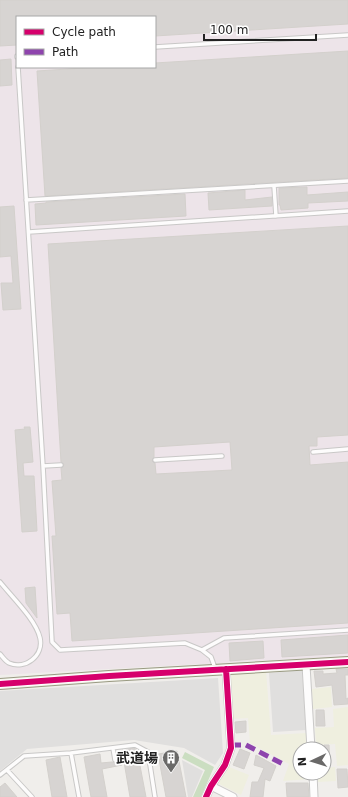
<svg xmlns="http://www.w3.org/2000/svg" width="348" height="797" viewBox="0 0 348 797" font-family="'DejaVu Sans','Noto Sans JP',sans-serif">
<rect width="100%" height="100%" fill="#f0eeeb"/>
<path fill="#ede4e9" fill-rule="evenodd" d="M0,0H348V656L0,675ZM17,17H155V67H17Z"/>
<path fill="#efefdf" d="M266,671L271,735L307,733L308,749H300V773H309L310,779L283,781L289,764L250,743L248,718L232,719L229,673Z
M331,687L332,707L313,709L312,689Z
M348,707V765L337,766L335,744L316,745L315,728L334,727L333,709Z
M229,767L249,775L241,795L217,783Z
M335,767L336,781L318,782V773H324V768Z"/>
<path fill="#cbdec1" d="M185,752L214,767L201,797H193L205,770L182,758Z"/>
<path fill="#e0dfde" d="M302,670L306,730L273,732L269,673Z
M218,678L223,753L215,765L184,748L134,740L27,749L0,771V691Z
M182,760L203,771L192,797H188Z"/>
<path fill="#d7d4d2" stroke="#d3d0cc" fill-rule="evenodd" d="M0,0H348V24L155,36V17H17V45L0,46Z
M348,51V178L45,196L37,71L98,67H155V63Z
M11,59L12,85L0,86V60Z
M307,187V195L348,192V201L308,203V208L281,210L280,205H279V188Z
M245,190V200L272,197V206L209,210L208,193Z
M185,194L186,216L36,225L35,204L46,203V202Z
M14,206L21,309L3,310L1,283H13L11,256L0,257V207Z
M348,226V435L317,437V446H309L310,465L348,462V623L72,641L70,613L57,614L52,536H56L52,481L62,480L61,468L64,465L63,463L61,462L48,244ZM230,442L232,470L156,474L155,463L152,461L154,457V447Z
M24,427H30L33,462L23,463L24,476H34L37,531L22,532L15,430L25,429Z
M35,587L37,618L26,603L25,588Z
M348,635V653L282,657L281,640Z
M263,641L264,658L230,661L229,643Z
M336,669H348V675H345L346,699L348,698V704L334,705L332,685L316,687L314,671H323V674L337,673Z
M316,710H324L325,726H316Z
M246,721V732L236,733L235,722Z
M324,745H329L330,765H324Z
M134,748L137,750L146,797H130L122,750Z
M240,749L250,753L244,769L233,765Z
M177,751L186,797H166L158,754Z
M100,754L101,763L112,762L116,763L118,761L121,760L122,765L102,769L107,797H91L84,757Z
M256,755L276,766L270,781L265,779L263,797H250L252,782H258L264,768L254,765Z
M60,757L67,797H52L46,760Z
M337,769H347L348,787L338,788Z
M5,783L17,797H0V787Z
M286,783H308L309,797H287Z"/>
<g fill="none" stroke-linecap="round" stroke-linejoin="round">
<g stroke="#c9c8c7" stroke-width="5.5">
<path id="lane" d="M155,47L348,35
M17,56V57
M18,67L43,466L52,642L60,650L185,643L202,650L224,638L348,630
M274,186L276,216
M26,200L348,181
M29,232L348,211
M313,452L348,449
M155,460L222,456
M43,466L61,465
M0,582C12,597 36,620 40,638C44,656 25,670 9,663C5,661 2,656 0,654
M202,650L211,657L215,668
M113,748L115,760
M71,753L79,797
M7,770L32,797
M0,775L24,756L71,753L135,745L148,752L155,797"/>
</g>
<g stroke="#c9c8c7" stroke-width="9">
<path id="street" d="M306,665L311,749
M313,773L314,797
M211,786L233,797
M206,797L211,786L225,765L231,748L226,669"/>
</g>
<g stroke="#999a82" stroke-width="12">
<path id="secondary" d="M0,684L109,676L348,662"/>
</g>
<use href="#lane" stroke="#fdfcfc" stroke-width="3.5"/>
<use href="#street" stroke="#fdfcfc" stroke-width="7"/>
<use href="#secondary" stroke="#f4f4ed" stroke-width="10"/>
<path stroke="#8e44ad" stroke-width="5" stroke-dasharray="10 5" stroke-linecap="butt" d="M231,745H246L283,764"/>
<g stroke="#fff" stroke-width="8">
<path id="cycleway" d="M0,684L109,676L348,662
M206,797L211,786L225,765L231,748L226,669"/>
</g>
<use href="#cycleway" stroke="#d6006c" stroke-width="6"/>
</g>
<defs>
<g id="building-pin" transform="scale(0.9)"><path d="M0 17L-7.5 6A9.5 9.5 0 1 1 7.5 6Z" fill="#6a6968" stroke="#fff"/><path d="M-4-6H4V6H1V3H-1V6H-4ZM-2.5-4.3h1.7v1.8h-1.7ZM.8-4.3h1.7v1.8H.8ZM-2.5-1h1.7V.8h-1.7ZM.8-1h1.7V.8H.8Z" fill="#fff"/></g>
</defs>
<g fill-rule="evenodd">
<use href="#building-pin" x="171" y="758"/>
</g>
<g text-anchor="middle" stroke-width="3.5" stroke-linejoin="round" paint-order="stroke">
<g font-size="14" font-weight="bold" fill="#222" stroke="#fff" text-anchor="end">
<text x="158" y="763">武道場</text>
</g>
</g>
<rect x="16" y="16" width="140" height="52" fill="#ffffff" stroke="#a7a7a7"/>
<rect x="24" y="29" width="20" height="6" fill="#d6006c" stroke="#a7a7a7"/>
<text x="52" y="36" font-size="12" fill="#222222">Cycle path</text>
<rect x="24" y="49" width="20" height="6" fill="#8e44ad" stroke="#a7a7a7"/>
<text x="52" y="56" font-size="12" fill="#222222">Path</text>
<g transform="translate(312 761) rotate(266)"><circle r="19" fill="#ffffff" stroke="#a7a7a7"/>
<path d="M0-3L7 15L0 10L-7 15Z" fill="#6a6968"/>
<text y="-6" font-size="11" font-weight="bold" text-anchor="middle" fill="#222222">N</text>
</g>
<path d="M204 34v6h112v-6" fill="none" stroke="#222222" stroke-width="2"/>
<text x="210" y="34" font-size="12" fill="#222222" stroke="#ffffff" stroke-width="3" paint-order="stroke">100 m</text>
</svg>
